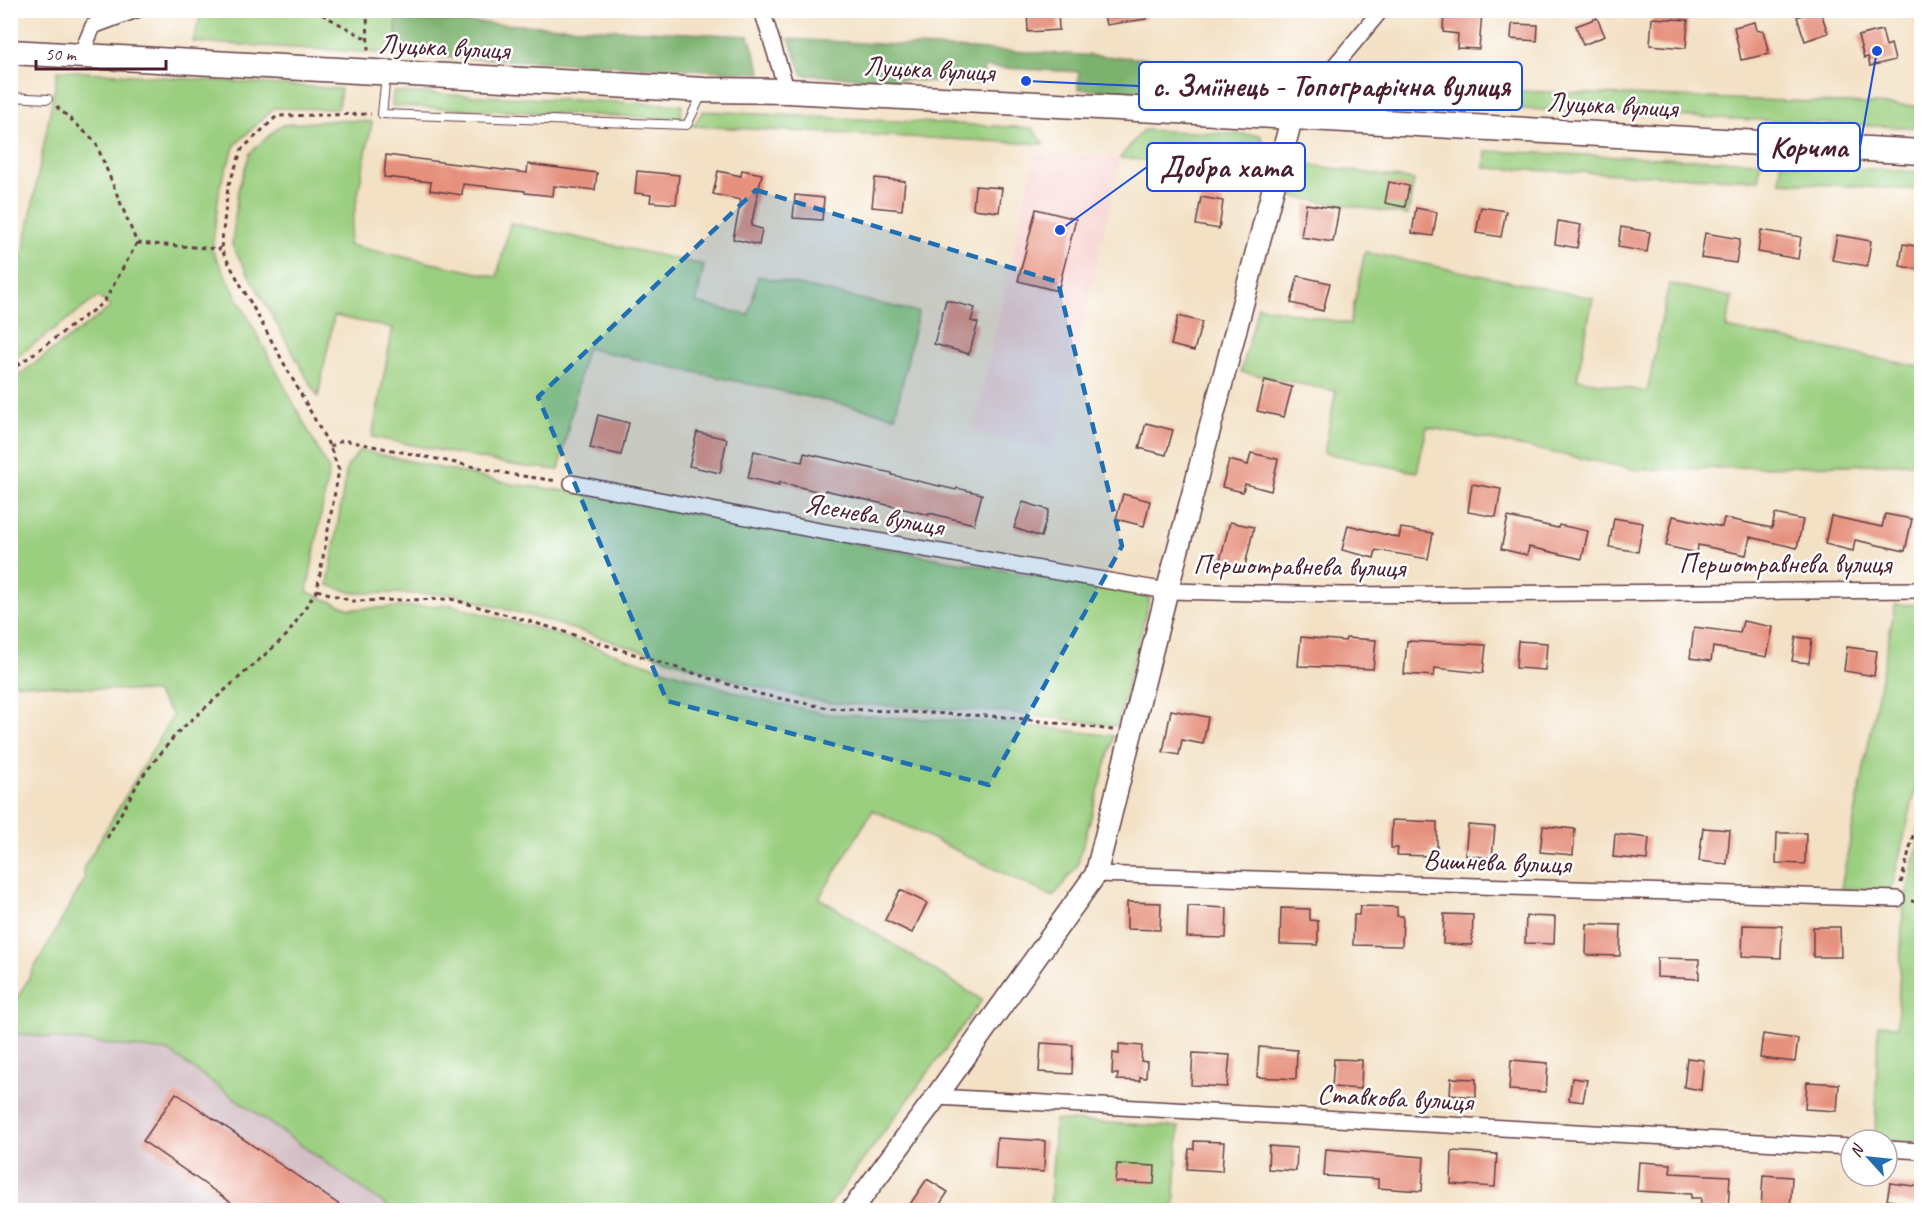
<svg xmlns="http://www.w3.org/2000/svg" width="1932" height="1221" viewBox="0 0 1932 1221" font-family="Caveat,sans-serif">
<rect width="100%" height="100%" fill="#fff"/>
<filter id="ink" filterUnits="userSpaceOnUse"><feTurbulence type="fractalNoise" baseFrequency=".0167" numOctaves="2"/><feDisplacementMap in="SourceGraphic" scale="12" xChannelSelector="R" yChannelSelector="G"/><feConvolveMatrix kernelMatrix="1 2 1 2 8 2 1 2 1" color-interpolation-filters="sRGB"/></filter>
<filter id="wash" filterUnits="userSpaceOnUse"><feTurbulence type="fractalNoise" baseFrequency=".008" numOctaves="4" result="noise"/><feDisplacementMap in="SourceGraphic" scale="24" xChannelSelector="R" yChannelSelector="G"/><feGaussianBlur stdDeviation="1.35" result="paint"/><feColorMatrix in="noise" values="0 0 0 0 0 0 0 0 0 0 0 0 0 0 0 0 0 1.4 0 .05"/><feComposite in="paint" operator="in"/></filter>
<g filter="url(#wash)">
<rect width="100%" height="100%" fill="#f3e1c5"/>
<path fill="#f7d0ce" d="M1035,153L1120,158L1055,451L973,433Z"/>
<path fill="#d2bec4" d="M11,1033L168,1051L393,1210H11Z"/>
<path fill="#9bcf80" stroke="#727756" stroke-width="1.5" d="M202,11H396L397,54L193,42Z
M58,70L341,89L338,109L274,108L235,145L220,185L212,250L329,470L307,592L350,609L451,605L548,632L757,699L827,714L1006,723L1114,736L1077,866L1053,897L873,810L819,898L982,1000L826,1210H393L168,1051L11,1033V1009L85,879L83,869L173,715L155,692L11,683V381L111,307L98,297L11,361V271L22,260Z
M1383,86L1921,106V128L1382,102Z
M393,92L682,105L681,119L392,106Z
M703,111L1032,128L1044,144L693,126Z
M337,120L372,122L348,245L497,277L510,223L704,265L696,303L749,315L758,276L918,312L895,416L586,348L559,470L517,466L372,437L393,328L334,316L318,397L232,245L238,190L250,153L281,125Z
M1143,130L1260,135L1269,155L1268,171L1120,158Z
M1486,151L1760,162L1759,180L1485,168Z
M1296,163L1414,180L1408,215L1287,196Z
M1781,164L1921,172V190L1780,182Z
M1365,252L1593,298L1577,379L1647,392L1669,284L1732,297L1726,328L1921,367V463L1638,470L1427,427L1417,472L1324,453L1336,391L1241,372L1258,306L1350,324Z
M360,450L512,484L567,491L1150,597L1117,726L1007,712L829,703L760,688L551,622L452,594L354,593L328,585L347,467Z
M1921,604V767L1891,891L1841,888L1895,605Z
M1921,831V1143L1875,1140L1878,1025L1897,1026L1903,909Z
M1055,1120L1179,1127L1174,1210H1050Z"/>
<path fill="#7cb26e" stroke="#63684c" stroke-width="1.5" d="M396,19L749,36L761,73L397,54Z
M789,39L1320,68L1292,100L1078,89L1079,72L984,67L982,84L803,75Z"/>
<g id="blocks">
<path fill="#e6917e" d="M1027,10H1058L1059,30L1028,32Z
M1103,10H1146V19L1106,25Z
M1444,10L1482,12L1479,49L1457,48L1458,34L1443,32Z
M1815,10H1820L1828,33L1805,41L1797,17Z
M1597,18L1605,36L1583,45L1576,26Z
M1652,18L1688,20L1686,48L1650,45Z
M1755,22L1757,31L1763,30L1769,54L1741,60L1734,27Z
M1512,24L1538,25L1537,41L1511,39Z
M1882,30L1886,46L1891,44L1895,60L1870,66L1868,57L1864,58L1858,36Z
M386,155L527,173L528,164L597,173L595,190L554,186L553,196L525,193V191L463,184L462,195L430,190L431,182L384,177Z
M742,170L762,174L751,226L762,229L759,245L733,239L741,200L713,194L718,171L741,176Z
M637,171L679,175L676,204L650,202L651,195L635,193Z
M875,178L905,181L902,210L872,207Z
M1389,182L1409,186L1405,207L1385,203Z
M975,186L1002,188L999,212L973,209Z
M795,195L824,198L822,220L793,218Z
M1201,197L1223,201L1219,229L1196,225Z
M1306,204L1339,209L1333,242L1301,237Z
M1481,207L1506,211L1501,237L1476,233Z
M1416,208L1437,212L1433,236L1412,233Z
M1036,209L1076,219L1058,291L1018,281Z
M1558,221L1581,225L1577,248L1555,244Z
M1621,227L1650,232L1647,252L1618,247Z
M1761,230L1801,237L1798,259L1758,252Z
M1705,233L1740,239L1736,263L1701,258Z
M1837,235L1871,241L1867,266L1832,260Z
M1903,244L1922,247V270L1900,266Z
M1298,276L1330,283L1323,311L1291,303Z
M946,300L975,308L971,321L978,323L969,354L934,344Z
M1178,316L1202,322L1194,351L1171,345Z
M1265,380L1292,387L1284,417L1257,411Z
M598,415L629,423L621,455L590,448Z
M1146,423L1173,430L1166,455L1139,448Z
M697,432L727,439L720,473L689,466Z
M754,451L802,462L804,453L892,473V475L956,490L957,488L982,494L974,524L929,513V515L825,490L824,493L779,482V485L748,478Z
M1251,453L1278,459L1271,491L1245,484L1243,492L1222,487L1229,460L1248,465Z
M1472,484L1501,489L1496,517L1468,512Z
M1123,494L1150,501L1144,526L1116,519Z
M1023,502L1049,510L1041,537L1014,528Z
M1775,514L1803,520L1797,548L1750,537L1746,555L1698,545L1697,553L1666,546L1673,516L1722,527L1724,518L1772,528Z
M1885,514L1912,519L1905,551L1855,540L1853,551L1825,544L1831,516L1882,527Z
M1508,517L1558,528L1559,525L1588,531L1582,559L1529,547L1527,555L1501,549Z
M1614,518L1643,523L1638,552L1609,547Z
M1230,522L1254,527L1244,570L1219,564Z
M1348,525L1399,538L1401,528L1433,533L1428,559L1376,550L1374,558L1342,550Z
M1743,621L1773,627L1767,657L1713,647L1711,661L1690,658L1694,627L1740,633Z
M1301,637L1345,641L1346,638L1376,640L1373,669L1298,666Z
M1796,637L1812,639L1809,663L1792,661Z
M1407,641L1486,645L1483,673L1435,668L1434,676L1404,674Z
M1518,641L1547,643L1545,670L1516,668Z
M1847,647L1877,651L1874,676L1844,671Z
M1171,710L1208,717L1203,744L1182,740L1179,755L1163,752Z
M1392,820L1437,822V850L1430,849V856L1397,855L1398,848H1391Z
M1468,825L1495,827L1492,858L1465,855Z
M1543,826L1575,829L1573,855L1540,852Z
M1703,828L1730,830L1727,864L1699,861Z
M1777,833H1806L1805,864L1776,863Z
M1615,834L1649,838L1647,860L1613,857Z
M900,890L927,903L912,933L885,920Z
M1127,902L1161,903L1160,930L1127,929Z
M1188,906L1227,908L1226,938L1187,937Z
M1360,906L1397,907V916H1403L1402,946L1353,945L1354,915H1359Z
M1281,908L1310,909V920L1318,921V945L1280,944Z
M1444,914L1473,915L1472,945L1443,944Z
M1526,916L1555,917L1554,944L1525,943Z
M1587,924L1621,925L1620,956L1586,955Z
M1743,925L1782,926L1781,958L1742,956Z
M1813,927H1840L1841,957H1813Z
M1657,958L1699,959V979L1657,977Z
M1763,1034L1798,1039L1795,1062L1760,1058Z
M1041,1043L1073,1045L1072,1074L1039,1072Z
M1119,1044L1142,1046L1141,1061L1147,1062L1146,1078L1140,1077V1081L1117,1080L1118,1074H1112L1113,1053L1119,1054Z
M1259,1047L1297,1050L1296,1079L1257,1077Z
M1193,1053L1230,1055L1227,1087L1191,1085Z
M1687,1058L1704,1060L1701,1090L1684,1087Z
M1334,1059L1362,1060L1361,1089L1332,1087Z
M1511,1060L1548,1063L1546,1092L1509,1090Z
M1451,1078L1476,1079V1097L1450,1095Z
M1572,1078L1587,1080L1583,1102L1569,1100Z
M1807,1082L1839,1084L1837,1111L1805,1109Z
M176,1093L347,1210H242L143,1141Z
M997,1138L1045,1141L1044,1172L995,1169Z
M1194,1141L1224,1142L1222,1171L1187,1169L1189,1149H1194Z
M1269,1146L1297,1148L1296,1171L1268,1169Z
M1326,1149L1424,1157L1422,1191L1378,1188V1179L1324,1176Z
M1452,1151L1497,1154L1495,1187L1451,1184Z
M1639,1162L1671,1164L1670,1173L1730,1176L1728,1210H1700L1701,1198H1691V1194L1637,1191Z
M1117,1164L1155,1166L1154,1184L1115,1182Z
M1763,1175L1792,1177L1790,1210H1761Z
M927,1179L948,1192L936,1210H906Z
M1890,1183L1922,1187V1206L1887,1200Z"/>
</g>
</g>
<g filter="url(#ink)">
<use href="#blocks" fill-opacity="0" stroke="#633c42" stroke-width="1.5"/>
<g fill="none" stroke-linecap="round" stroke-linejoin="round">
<g stroke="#633c42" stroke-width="10">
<path id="lane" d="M386,75L382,114L687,125L703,92
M10,97L48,99"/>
</g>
<g stroke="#633c42" stroke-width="18">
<path id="street" d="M762,10L787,91
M85,57V45L93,26L136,10
M1292,117L1381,10
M572,483L820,531L1167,591L1343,595L1922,590
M1096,874L1897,899
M936,1097L1851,1147
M1887,1149L1922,1151"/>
</g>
<g stroke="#633c42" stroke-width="24">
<path id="secondary" d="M852,1210L936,1097L1096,874L1167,591L1292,117"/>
</g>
<g stroke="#633c42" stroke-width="27">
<path id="primary" d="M10,52L704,90L787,91L1292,117L1922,152"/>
</g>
<path stroke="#633c42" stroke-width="3" stroke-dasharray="4.5 4.5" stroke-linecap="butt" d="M314,10L367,39
M367,10L368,51
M137,243L221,249
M10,371L104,302L137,243L95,141L56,106
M330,447L343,440L515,475L558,481
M317,590L352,601L451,599L549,627L759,694L828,708L1007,717L1113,730
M107,838L141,778L177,733L288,634L317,590L339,470L330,447L221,249L228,187L242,149L277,116L371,114
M1901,883L1922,800
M1911,901L1922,902"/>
<use href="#lane" stroke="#fff" stroke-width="8"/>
<use href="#street" stroke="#fff" stroke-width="15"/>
<use href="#secondary" stroke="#fff" stroke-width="21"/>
<use href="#primary" stroke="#fff" stroke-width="24"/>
</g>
</g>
<path fill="#1f6fb2" fill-opacity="0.2" stroke="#1f6fb2" stroke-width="4.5" stroke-dasharray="12 8" stroke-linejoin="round" d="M756,190L1058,282L1122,546L989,785L667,701L538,397Z"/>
<g text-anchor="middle" stroke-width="5" stroke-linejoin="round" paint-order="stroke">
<g font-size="28" fill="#4a1f2b" stroke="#fff">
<text transform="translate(444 46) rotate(3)" y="10">Луцька вулиця</text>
<text transform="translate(929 68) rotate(3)" y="10">Луцька вулиця</text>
<text transform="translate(1612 104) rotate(3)" y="10">Луцька вулиця</text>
<text transform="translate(874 514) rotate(10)" y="10">Ясенева вулиця</text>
<text x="1785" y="573">Першотравнева вулиця</text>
<text transform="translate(1299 565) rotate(1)" y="10">Першотравнева вулиця</text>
<text transform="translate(1497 861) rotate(2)" y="10">Вишнева вулиця</text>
<text transform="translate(1395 1097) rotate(3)" y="10">Ставкова вулиця</text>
</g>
</g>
<path fill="none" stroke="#1d4ed8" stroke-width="2" d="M1026 81L1139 86M1877 51L1860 147M1060 230L1147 167"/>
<g fill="#1d4ed8" stroke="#fff" stroke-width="2">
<circle cx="1026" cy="81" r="6"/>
<circle cx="1877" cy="51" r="6"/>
<circle cx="1060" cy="230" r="6"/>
</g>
<g fill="#fff" stroke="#1d4ed8" stroke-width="2">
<rect x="1139" y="62" width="383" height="48" rx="6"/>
<rect x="1758" y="123" width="102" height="48" rx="6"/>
<rect x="1147" y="143" width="158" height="48" rx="6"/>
</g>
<g font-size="30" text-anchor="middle" font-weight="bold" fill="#4a1f2b">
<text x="1331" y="96">с. Зміїнець - Топографічна вулиця</text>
<text x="1809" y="157">Корчма</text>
<text x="1226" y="177">Добра хата</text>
</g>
<rect width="1932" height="1221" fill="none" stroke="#fff" stroke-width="36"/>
<g transform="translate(1869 1158) rotate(297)"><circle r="28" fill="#ffffff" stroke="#b7a5aa" stroke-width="1.5"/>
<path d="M0-4.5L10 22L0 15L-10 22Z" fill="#1f6fb2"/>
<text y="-9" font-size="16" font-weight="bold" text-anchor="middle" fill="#4a1f2b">N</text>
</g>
<path d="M36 60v9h130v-9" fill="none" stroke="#4a1f2b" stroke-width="3"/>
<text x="45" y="60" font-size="18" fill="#4a1f2b" stroke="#ffffff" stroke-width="4.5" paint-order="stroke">50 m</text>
</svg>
